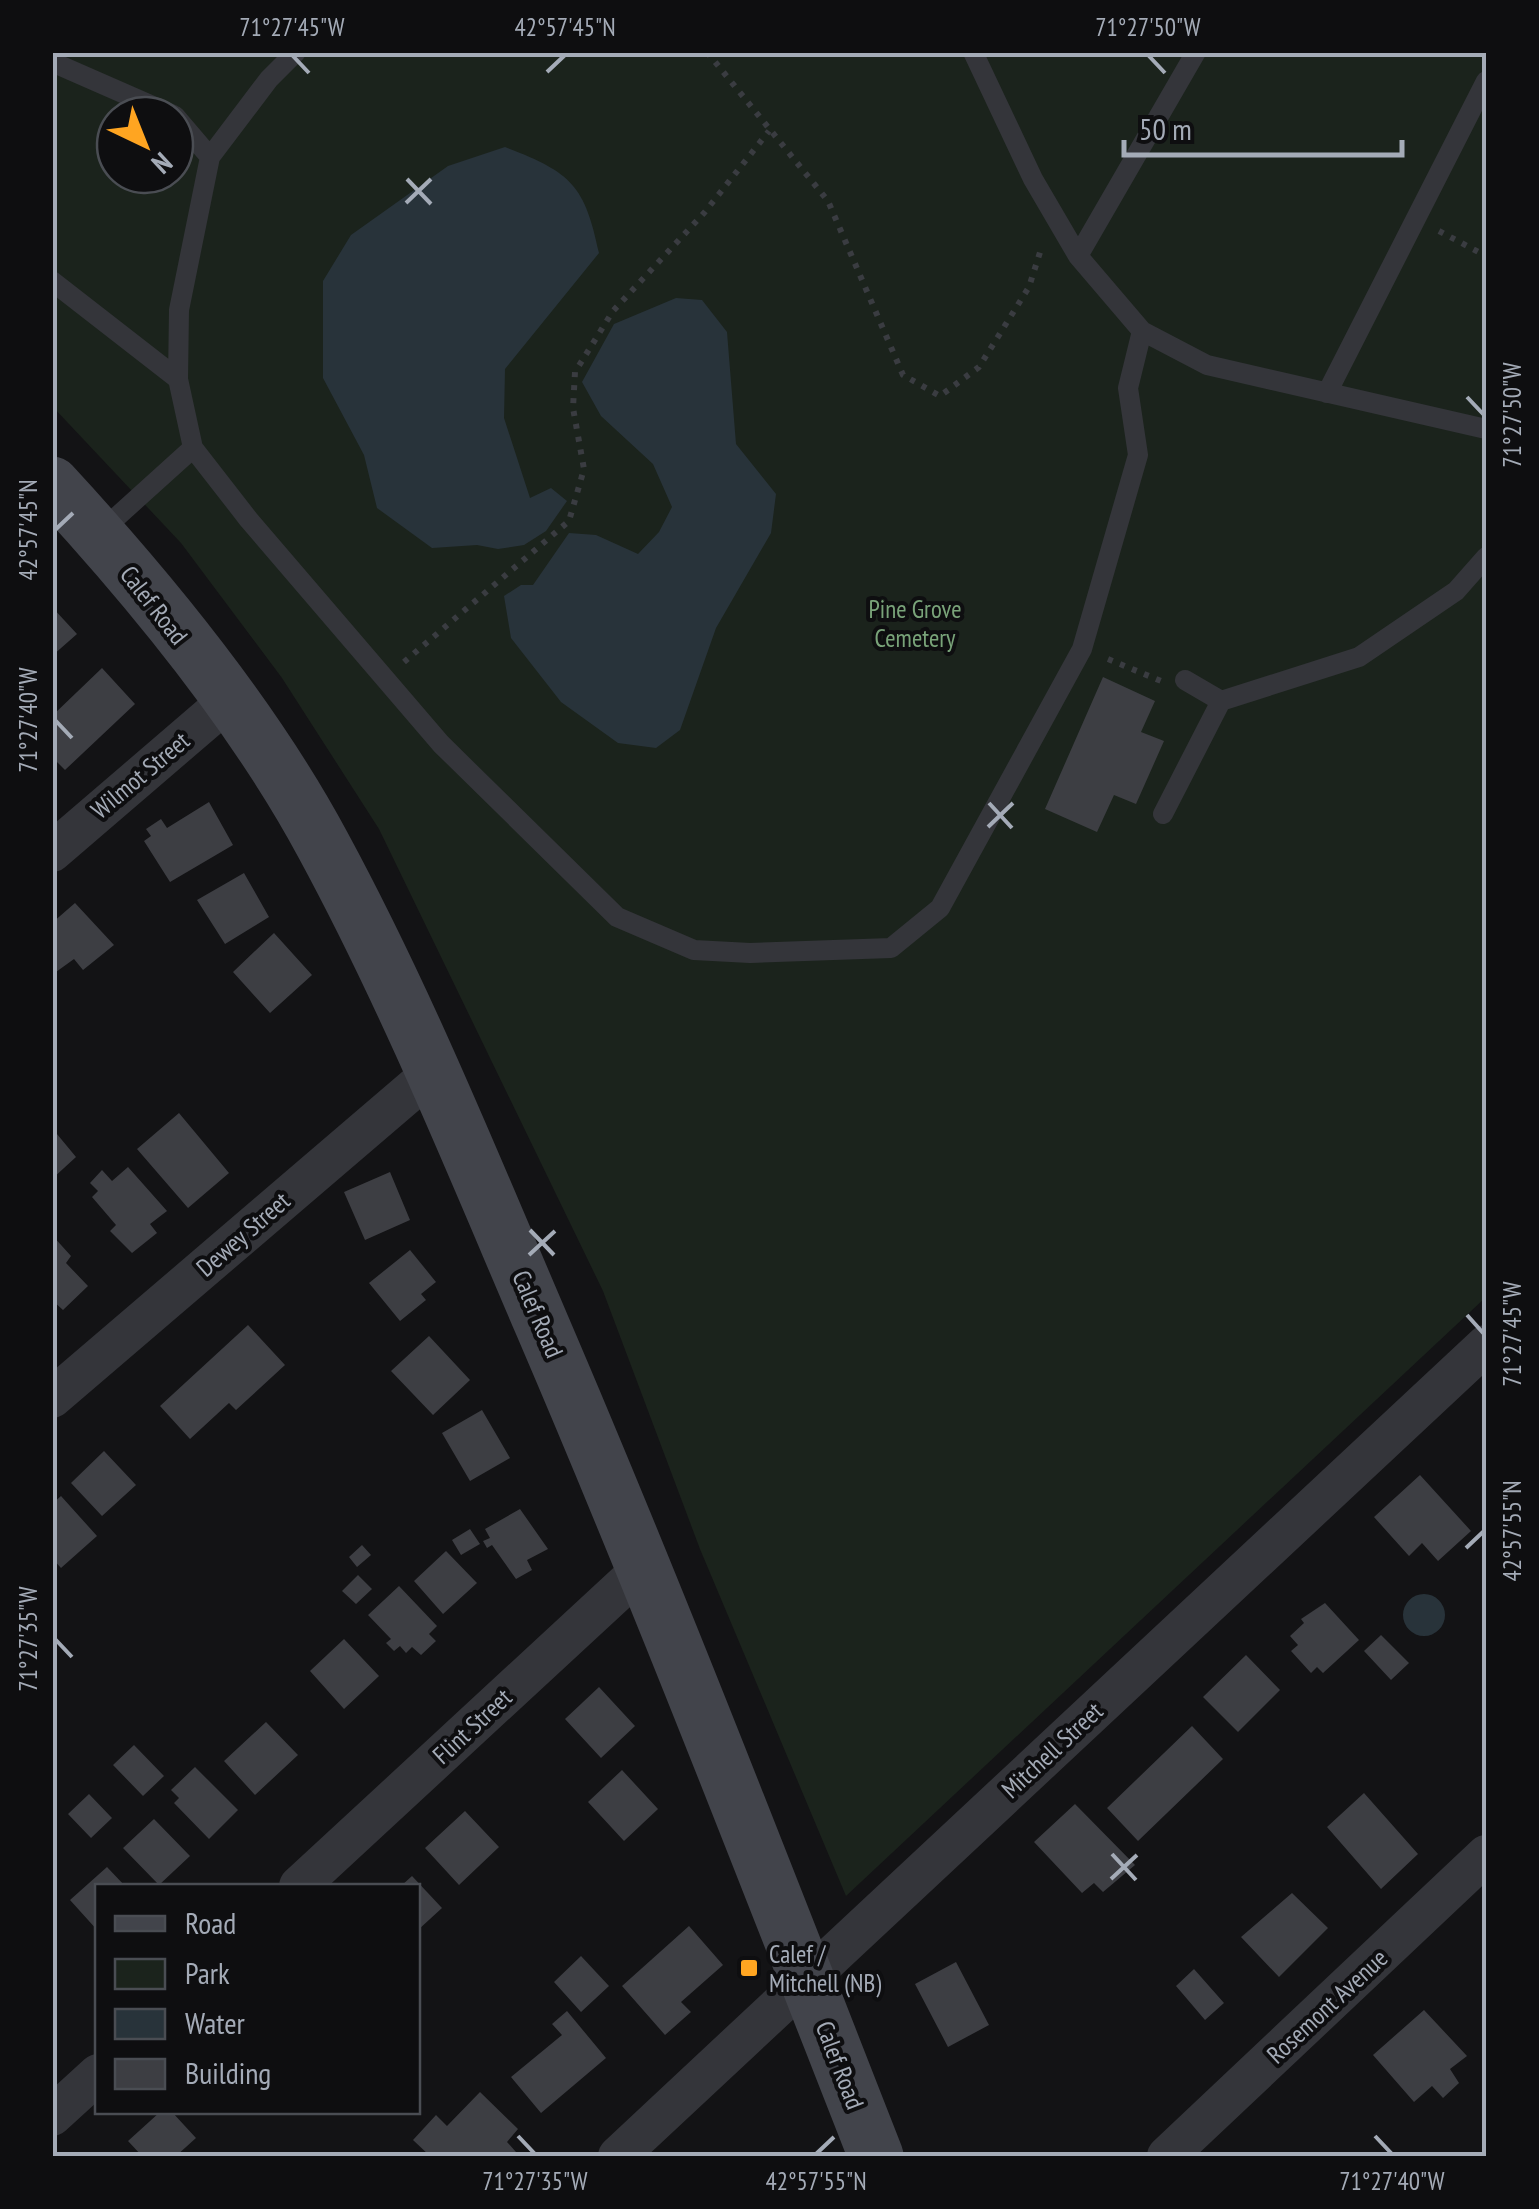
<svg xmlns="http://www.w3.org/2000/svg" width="1539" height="2209" viewBox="0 0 1539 2209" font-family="'PT Sans Narrow',sans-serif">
<rect width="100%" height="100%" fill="#131315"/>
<path fill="#1b231c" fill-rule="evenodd" d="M52,53H1486V1297L846,1896L700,1549L603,1291L379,829L282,678L181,543L53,407ZM115,115H175V175H115Z"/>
<path fill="#28333a" d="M505,147C571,172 585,185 599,253L505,369L504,418L530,498L551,488L567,501L546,531L524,545L498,549L477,545L432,548L377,508L364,455L323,378V281L351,235L448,166Z
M676,298L702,300L727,332L736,444L776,494L771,533L716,628L680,730L656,748L618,743L561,702L511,638L504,596L521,585H533L569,533L596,535L638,554L659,532L672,507L653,464L601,416L582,382L614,324Z
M1403 1615a21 21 0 1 1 42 0a21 21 0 1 1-42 0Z"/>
<path fill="#3d3e43" d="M52,607L77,634L52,656Z
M102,668L135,704L65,770L52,757V716Z
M1103,677L1155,701L1141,732L1164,741L1136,804L1114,795L1097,832L1045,809Z
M209,802L233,845L170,882L144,841L151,836L146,829L161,819L167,828Z
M244,873L269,917L225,944L197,900Z
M75,903L114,945L83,970L74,959L56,972L52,923Z
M274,933L312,975L270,1013L233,972Z
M179,1113L229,1173L188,1208L137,1149Z
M52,1128L76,1157L52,1179Z
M128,1167L167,1211L150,1224L157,1233L132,1253L110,1231L116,1225L92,1197L98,1191L90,1183L102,1170L112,1181Z
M390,1172L410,1220L365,1240L344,1192Z
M52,1235L71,1256L66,1263L88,1286L63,1310L52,1300Z
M410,1250L436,1282L421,1294L426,1300L400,1321L369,1283Z
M248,1325L285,1365L236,1410L229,1403L190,1439L160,1406Z
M429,1336L470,1380L433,1415L391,1371Z
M482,1410L510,1458L470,1481L442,1433Z
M104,1451L136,1485L102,1516L71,1483Z
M1420,1475L1471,1531L1438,1561L1422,1543L1409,1556L1374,1517Z
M61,1496L97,1536L61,1568L52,1558V1504Z
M520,1509L548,1549L527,1560L532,1570L516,1579L492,1545L487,1548L483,1541L490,1538L485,1529Z
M470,1529L480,1544L461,1555L452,1540Z
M362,1545L371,1555L357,1567L349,1557Z
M446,1551L477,1583L443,1614L414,1581Z
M358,1575L372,1589L356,1604L342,1591Z
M399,1586L437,1626L429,1634L436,1641L421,1655L412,1647L406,1653L400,1646L394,1651L386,1643L391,1639L368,1615Z
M1325,1603L1359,1640L1323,1673L1317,1667L1311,1673L1291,1651L1298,1645L1290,1636L1304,1623L1301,1619Z
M1381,1635L1409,1663L1391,1680L1364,1651Z
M344,1639L379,1676L344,1709L310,1671Z
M1246,1655L1280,1690L1238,1732L1203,1697Z
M599,1687L635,1726L601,1758L565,1719Z
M266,1722L298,1755L255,1795L224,1761Z
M1192,1726L1223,1759L1138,1841L1107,1808Z
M134,1745L164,1776L143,1796L113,1765Z
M195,1767L238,1810L209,1839L174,1803L179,1798L171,1790Z
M622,1770L658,1809L624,1841L588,1802Z
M1364,1793L1418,1854L1381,1889L1327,1827Z
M89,1794L112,1818L91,1838L68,1814Z
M1075,1804L1135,1865L1103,1892L1094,1883L1082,1893L1034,1842Z
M465,1811L499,1847L459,1885L425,1848Z
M154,1819L190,1856L159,1885L123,1848Z
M107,1867L125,1886H98V1931L70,1900Z
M412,1876L442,1908L418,1930V1886H401Z
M1292,1893L1328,1928L1279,1977L1241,1937Z
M689,1926L723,1965L681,2002L691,2012L665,2035L622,1986Z
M581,1956L609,1986L581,2012L554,1982Z
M956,1962L989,2025L948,2047L915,1984Z
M1194,1969L1224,2003L1205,2020L1176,1986Z
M1424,2010L1467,2056L1450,2069L1459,2083L1443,2098L1432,2086L1414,2102L1373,2055Z
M567,2011L606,2058L541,2113L511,2077L562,2035L552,2024Z
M480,2092L518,2129L507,2142L516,2152L511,2156H430L413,2140L436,2115L447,2126Z
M160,2112H172L196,2138L176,2156H142L128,2141Z"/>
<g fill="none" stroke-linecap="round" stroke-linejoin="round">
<path stroke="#3a3c41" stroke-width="6" stroke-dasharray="5 8" stroke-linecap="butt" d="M707,52L828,201L903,375L940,396L979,367L1029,287L1042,246
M1439,231L1486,256
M1108,659L1161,681
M404,662L569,521L584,469L573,408L575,372L613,311L704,213L769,131"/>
<path stroke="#34353a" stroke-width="20" d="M296,52L269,79L210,157L179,310L178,379L193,448L249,520L441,744L617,917L694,950L750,953L891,948L940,908L1082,649L1138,455L1128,388L1142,331
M973,52L1033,179L1078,256L1142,331L1207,365L1486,429
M52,62L173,115
M175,116L210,157
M1078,256L1196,52
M52,281L178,379
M1327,393L1486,81
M100,532L193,448
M1185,680L1221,701
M1163,814L1221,701L1359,657L1456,591L1486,557"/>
<path stroke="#34353a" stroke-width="40" d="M52,852L229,700
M52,1398L434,1071
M299,1886L645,1566
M52,2116L98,2074
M618,2156L1486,1345
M1167,2156L1486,1855"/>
<path stroke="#42444b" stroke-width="55" d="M52,484C149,589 256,720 323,845C407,1000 473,1164 542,1325C660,1600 767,1878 876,2156"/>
</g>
<path fill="none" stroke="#a4abb7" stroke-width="4" d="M292,55L309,73M1148,55L1165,73M547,72L565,55M407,179L431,204M406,203L431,179M1467,397L1484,415M55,530L73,513M55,720L72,738M989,803L1012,828M988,827L1013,803M530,1230L554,1255M529,1255L555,1231M1467,1315L1484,1334M1466,1548L1484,1531M55,1639L72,1657M1112,1854L1136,1880M1111,1879L1137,1855M518,2136L535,2154M1375,2136L1392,2154M816,2154L834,2137"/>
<rect fill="#ffa521" stroke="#0e0e10" stroke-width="4" x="739" y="1958" width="20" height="20" rx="5"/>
<g text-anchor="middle" stroke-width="8" stroke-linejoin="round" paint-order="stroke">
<g font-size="25" fill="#a4abb7" stroke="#0e0e10">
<text transform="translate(154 605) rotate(52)" y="9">Calef Road</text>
<text transform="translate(140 775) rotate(-40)" y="9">Wilmot Street</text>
<text transform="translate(243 1234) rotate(-41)" y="9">Dewey Street</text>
<text transform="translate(538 1314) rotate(67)" y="9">Calef Road</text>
<text transform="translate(472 1726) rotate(-43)" y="9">Flint Street</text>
<text transform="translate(1052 1750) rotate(-43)" y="9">Mitchell Street</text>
<text transform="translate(1327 2006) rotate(-43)" y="9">Rosemont Avenue</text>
<text transform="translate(840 2065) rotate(69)" y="9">Calef Road</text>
</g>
<g font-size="25" fill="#79a379" stroke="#0e0e10">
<text x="915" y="618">Pine Grove<tspan x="915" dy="29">Cemetery</tspan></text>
</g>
<g font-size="25" fill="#a4abb7" stroke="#0e0e10" text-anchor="start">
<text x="769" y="1963">Calef /<tspan x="769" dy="29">Mitchell (NB)</tspan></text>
</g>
</g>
<rect width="1539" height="2209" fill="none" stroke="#0e0e10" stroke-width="110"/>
<rect x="95" y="1884" width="325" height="230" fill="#0e0e10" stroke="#4a4d53" stroke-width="2.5"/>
<rect x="115" y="1916" width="50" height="15" fill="#42444b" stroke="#4a4d53" stroke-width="2.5"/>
<text x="185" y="1934" font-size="30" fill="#a4abb7">Road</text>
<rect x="115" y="1959" width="50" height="30" fill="#1b231c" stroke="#4a4d53" stroke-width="2.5"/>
<text x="185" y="1984" font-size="30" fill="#a4abb7">Park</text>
<rect x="115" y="2009" width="50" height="30" fill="#28333a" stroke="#4a4d53" stroke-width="2.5"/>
<text x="185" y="2034" font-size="30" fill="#a4abb7">Water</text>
<rect x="115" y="2059" width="50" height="30" fill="#3d3e43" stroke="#4a4d53" stroke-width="2.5"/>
<text x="185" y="2084" font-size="30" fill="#a4abb7">Building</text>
<g transform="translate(145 145) rotate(137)"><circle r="48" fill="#0e0e10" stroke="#4a4d53" stroke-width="2.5"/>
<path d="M0-8L18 38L0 25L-18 38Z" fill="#ffa521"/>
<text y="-15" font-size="28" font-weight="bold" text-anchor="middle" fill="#a4abb7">N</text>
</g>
<path d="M1124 140v15h278v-15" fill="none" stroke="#a4abb7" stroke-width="5"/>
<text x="1139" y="140" font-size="30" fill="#a4abb7" stroke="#0e0e10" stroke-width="8" paint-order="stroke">50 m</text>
<rect x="55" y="55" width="1429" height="2099" fill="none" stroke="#a4abb7" stroke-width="4"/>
<g font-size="25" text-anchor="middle" fill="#a4abb7">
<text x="292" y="36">71°27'45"W</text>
<text x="565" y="36">42°57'45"N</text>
<text x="1148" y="36">71°27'50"W</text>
<text transform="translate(1512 415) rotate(-90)" y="9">71°27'50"W</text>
<text transform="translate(28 530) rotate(-90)" y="9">42°57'45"N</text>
<text transform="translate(28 720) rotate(-90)" y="9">71°27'40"W</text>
<text transform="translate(1512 1334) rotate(-90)" y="9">71°27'45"W</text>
<text transform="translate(1512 1531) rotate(-90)" y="9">42°57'55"N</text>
<text transform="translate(28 1639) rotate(-90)" y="9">71°27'35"W</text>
<text x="535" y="2190">71°27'35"W</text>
<text x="816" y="2190">42°57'55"N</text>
<text x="1392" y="2190">71°27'40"W</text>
</g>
</svg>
